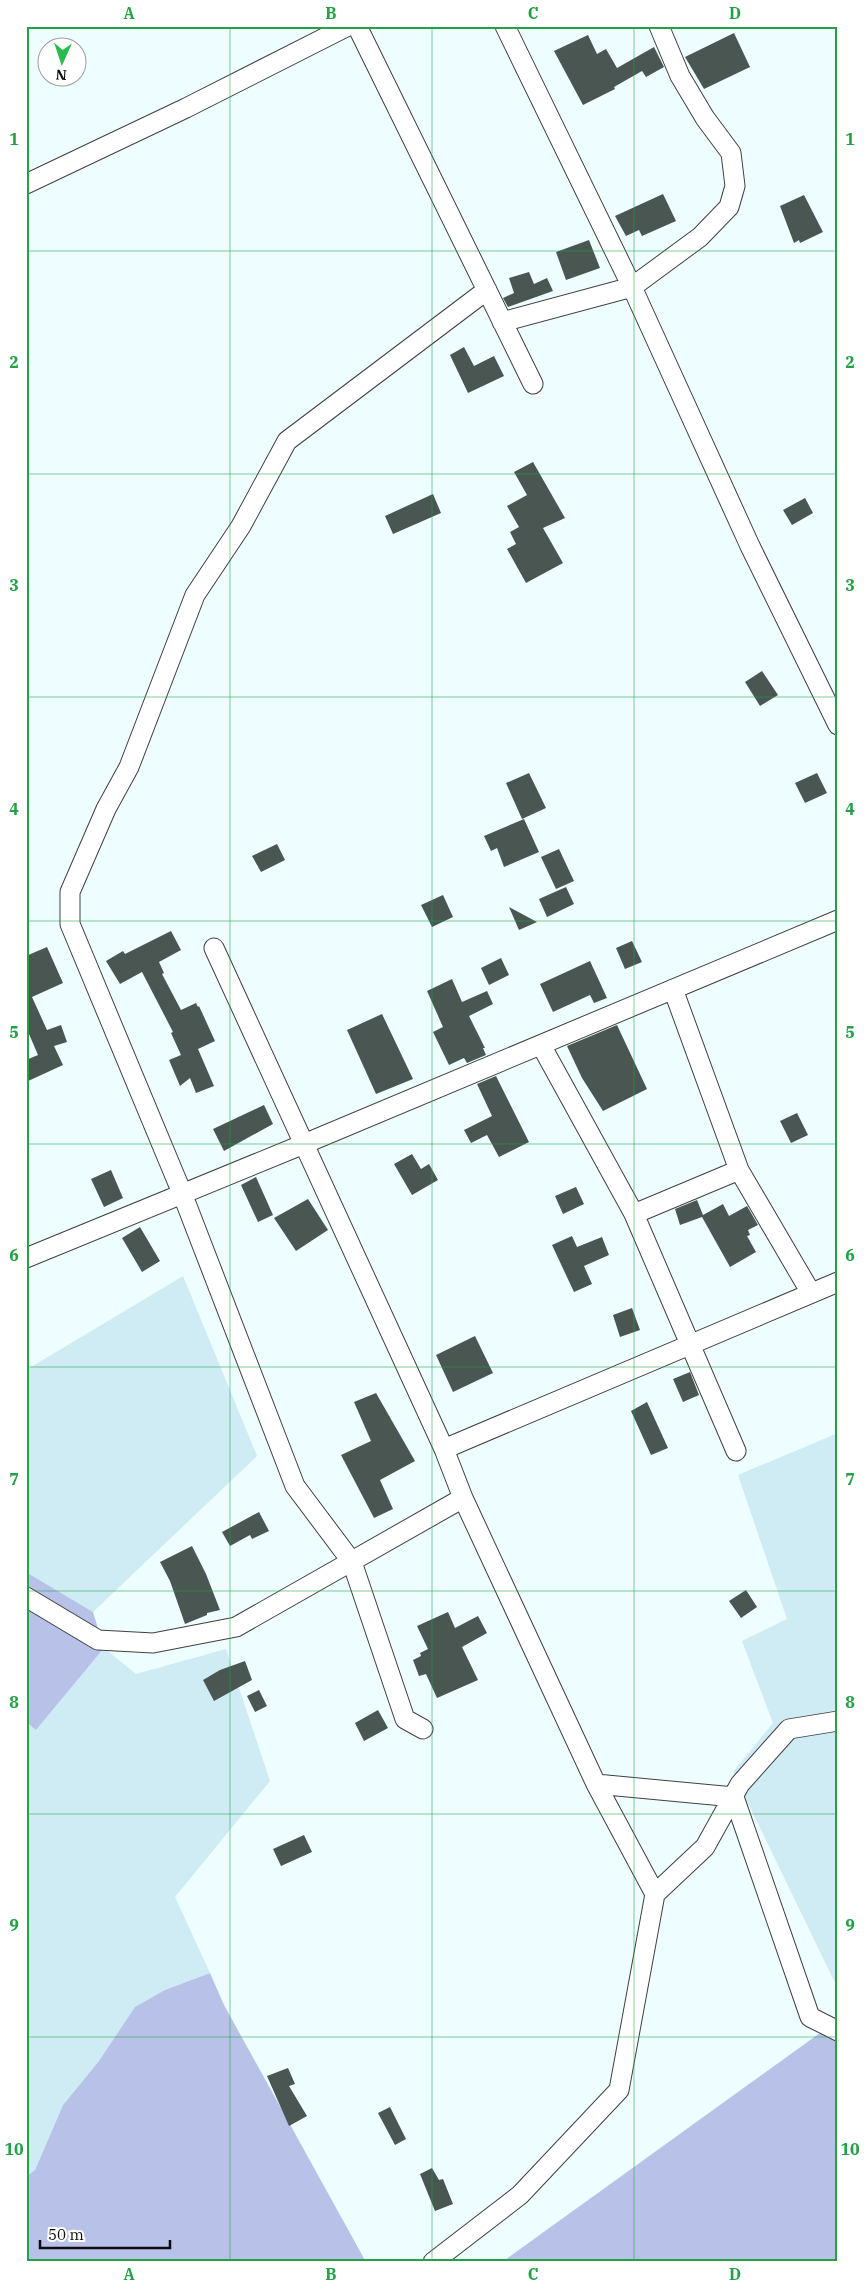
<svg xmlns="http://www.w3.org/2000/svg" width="864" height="2288" viewBox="0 0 864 2288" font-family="'IBM Plex Serif',serif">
<rect width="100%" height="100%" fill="#eefdff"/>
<path fill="#cfebf4" d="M183,1276L257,1456L93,1612L26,1572V1370Z
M838,1433V1989L733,1772L773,1723L742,1641L787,1619L738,1475Z
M104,1648L136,1674L226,1649L270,1781L175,1897L210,1973L165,1990L99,2061L63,2105L35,2170L26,2177V1722L36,1730Z"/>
<path fill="#b8c2e9" d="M26,1572L93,1612L104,1648L36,1730L26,1722Z
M210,1973L224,2005L366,2262H26V2177L35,2170L63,2105L99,2061L135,2007L165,1990Z
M838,2020V2262H502Z"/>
<path fill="#4a5652" d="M734,33L750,67L704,89L685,57Z
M588,35L597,54L606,49L617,68L654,47L664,67L646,77L642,71L614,87L615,89L583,105L554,51Z
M663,194L676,221L642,236L639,230L626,236L615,216Z
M804,195L823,232L800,243L799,240L794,243L780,206Z
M589,240L600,268L566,280L556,252Z
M529,272L534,284L547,278L553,291L508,307L503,298L514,293L509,278Z
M464,347L474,366L494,356L504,376L468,393L450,355Z
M533,462L565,518L543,528L563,563L526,583L507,549L516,544L510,532L519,527L507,506L527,495L514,472Z
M433,494L441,513L393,534L385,516Z
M805,498L813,513L792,525L783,510Z
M762,671L778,695L760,706L745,682Z
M529,773L546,808L522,819L506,783Z
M817,773L827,793L805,803L795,783Z
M524,819L539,852L504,867L497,848L491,851L484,836Z
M277,844L285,860L261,872L252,856Z
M559,849L574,881L556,889L541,857Z
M566,887L574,904L547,917L539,899Z
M443,895L453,917L432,927L421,905Z
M509,907L537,922L519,930Z
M171,931L181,950L159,962L164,973L162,974L181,1010L196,1003L198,1007L199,1006L215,1041L198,1049L214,1086L196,1093L190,1078L180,1086L169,1060L181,1055L171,1033L173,1032L142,972L120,984L106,961L123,951L125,954Z
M632,941L642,962L625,969L616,948Z
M47,947L63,983L32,997L47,1030L61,1025L67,1042L54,1046L63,1065L26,1082V1060L38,1055L26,1027V956Z
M501,958L509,975L489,985L481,968Z
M590,961L607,998L594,1003L590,995L553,1012L540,984Z
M452,979L462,1002L487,991L493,1004L469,1016L485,1048H483L486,1055L467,1063L464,1058L449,1065L433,1032L443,1027L427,991Z
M382,1014L413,1079L376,1094L347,1030Z
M617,1025L647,1089L603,1111L582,1078L567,1046Z
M496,1076L529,1142L499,1157L487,1135L471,1143L464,1130L492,1116L477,1084Z
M264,1105L273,1124L224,1151L213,1129Z
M797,1113L808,1135L791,1143L780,1121Z
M412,1154L421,1169L429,1164L438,1180L412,1195L394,1164Z
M111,1170L123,1198L104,1207L91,1179Z
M256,1177L273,1215L258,1222L241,1185Z
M576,1187L584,1204L563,1214L555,1196Z
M308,1199L328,1230L296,1251L274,1218Z
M697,1200L703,1215L723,1204L729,1216L747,1206L758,1225L748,1230L750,1235L747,1236L756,1252L730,1267L702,1217L680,1225L675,1209Z
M140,1227L160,1261L142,1272L122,1238Z
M572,1236L577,1247L602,1237L609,1255L584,1266L592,1284L574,1292L552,1245Z
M632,1308L640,1330L620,1337L613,1315Z
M475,1336L493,1373L453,1392L436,1355Z
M690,1372L699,1395L683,1402L673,1379Z
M376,1393L415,1461L380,1480L393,1509L374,1518L341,1455L371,1441L354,1402Z
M647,1402L668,1448L651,1455L631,1411Z
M259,1512L269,1531L252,1539L250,1535L230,1546L222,1532Z
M192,1546L206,1574L220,1610L207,1613V1615L185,1624L170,1581L160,1562Z
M746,1590L757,1607L741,1618L729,1601Z
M448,1612L455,1628L478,1616L487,1633L462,1647L478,1680L437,1698L426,1674L419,1676L413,1660L421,1656L420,1653L428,1649L417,1626Z
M245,1661L252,1680L214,1701L203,1680L220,1670Z
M259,1690L267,1706L255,1712L247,1696Z
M378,1710L388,1728L364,1741L355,1723Z
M304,1835L312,1852L281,1866L273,1849Z
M288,2068L295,2084L289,2086L307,2116L289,2126L267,2076Z
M390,2107L406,2139L395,2145L378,2113Z
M432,2168L439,2180L443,2179L453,2204L435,2211L420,2174Z"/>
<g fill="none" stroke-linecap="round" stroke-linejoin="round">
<g stroke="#404040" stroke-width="21">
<path id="minor" d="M357,26L533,384
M505,26L632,287L750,546L838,725
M26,184L186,108L348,26
M502,322L632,287L700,237L729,207L735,186L731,153L705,118L680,76L659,26
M214,948L444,1449
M673,989L739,1170
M541,1045L634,1214
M26,1258L304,1144L838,920
M736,1451L634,1214L739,1170L811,1293
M463,1498L596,1784L734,1797L810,2017L838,2031
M26,1597L98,1640L153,1643L236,1627L463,1498L444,1449L838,1282
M423,1729L405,1719L352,1562L295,1486L182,1193L70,924V892L106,809L129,767L195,595L241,526L287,441L487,290
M655,1894L705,1847L740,1784L789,1729L838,1721
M433,2262L520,2195L619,2090L655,1894L596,1784"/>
</g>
<use href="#minor" stroke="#fff" stroke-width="19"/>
</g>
<path fill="none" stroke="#23a146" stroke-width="1" stroke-opacity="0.55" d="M230,26V2262M432,26V2262M634,26V2262M26,251H838M26,474H838M26,697H838M26,921H838M26,1144H838M26,1367H838M26,1591H838M26,1814H838M26,2037H838"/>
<rect width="864" height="2288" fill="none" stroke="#ffffff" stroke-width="55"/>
<g transform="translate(62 62) rotate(183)"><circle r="24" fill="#ffffff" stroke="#9e9e9e"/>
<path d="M0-4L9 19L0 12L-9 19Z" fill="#27bb50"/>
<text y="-8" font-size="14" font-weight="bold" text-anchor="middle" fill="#0d0d0d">N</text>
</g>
<path d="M40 2240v8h130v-8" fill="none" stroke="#0d0d0d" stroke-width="2.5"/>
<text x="48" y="2240" font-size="15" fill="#0d0d0d" stroke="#ffffff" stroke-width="4" paint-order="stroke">50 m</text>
<rect x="28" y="28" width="808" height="2232" fill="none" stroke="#23a146" stroke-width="2"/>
<g font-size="16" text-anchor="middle" font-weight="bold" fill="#23a146">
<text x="129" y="19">A</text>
<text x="331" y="19">B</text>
<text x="533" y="19">C</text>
<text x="735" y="19">D</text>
<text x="14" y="145">1</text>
<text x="850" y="145">1</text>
<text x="14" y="368">2</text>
<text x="850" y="368">2</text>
<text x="14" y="591">3</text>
<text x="850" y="591">3</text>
<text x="14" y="815">4</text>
<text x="850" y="815">4</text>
<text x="14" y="1038">5</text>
<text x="850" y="1038">5</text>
<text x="14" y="1261">6</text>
<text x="850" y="1261">6</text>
<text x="14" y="1485">7</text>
<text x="850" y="1485">7</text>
<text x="14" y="1708">8</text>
<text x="850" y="1708">8</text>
<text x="14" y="1931">9</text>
<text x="850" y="1931">9</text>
<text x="14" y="2155">10</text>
<text x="850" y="2155">10</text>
<text x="129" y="2280">A</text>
<text x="331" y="2280">B</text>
<text x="533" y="2280">C</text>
<text x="735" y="2280">D</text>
</g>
</svg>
